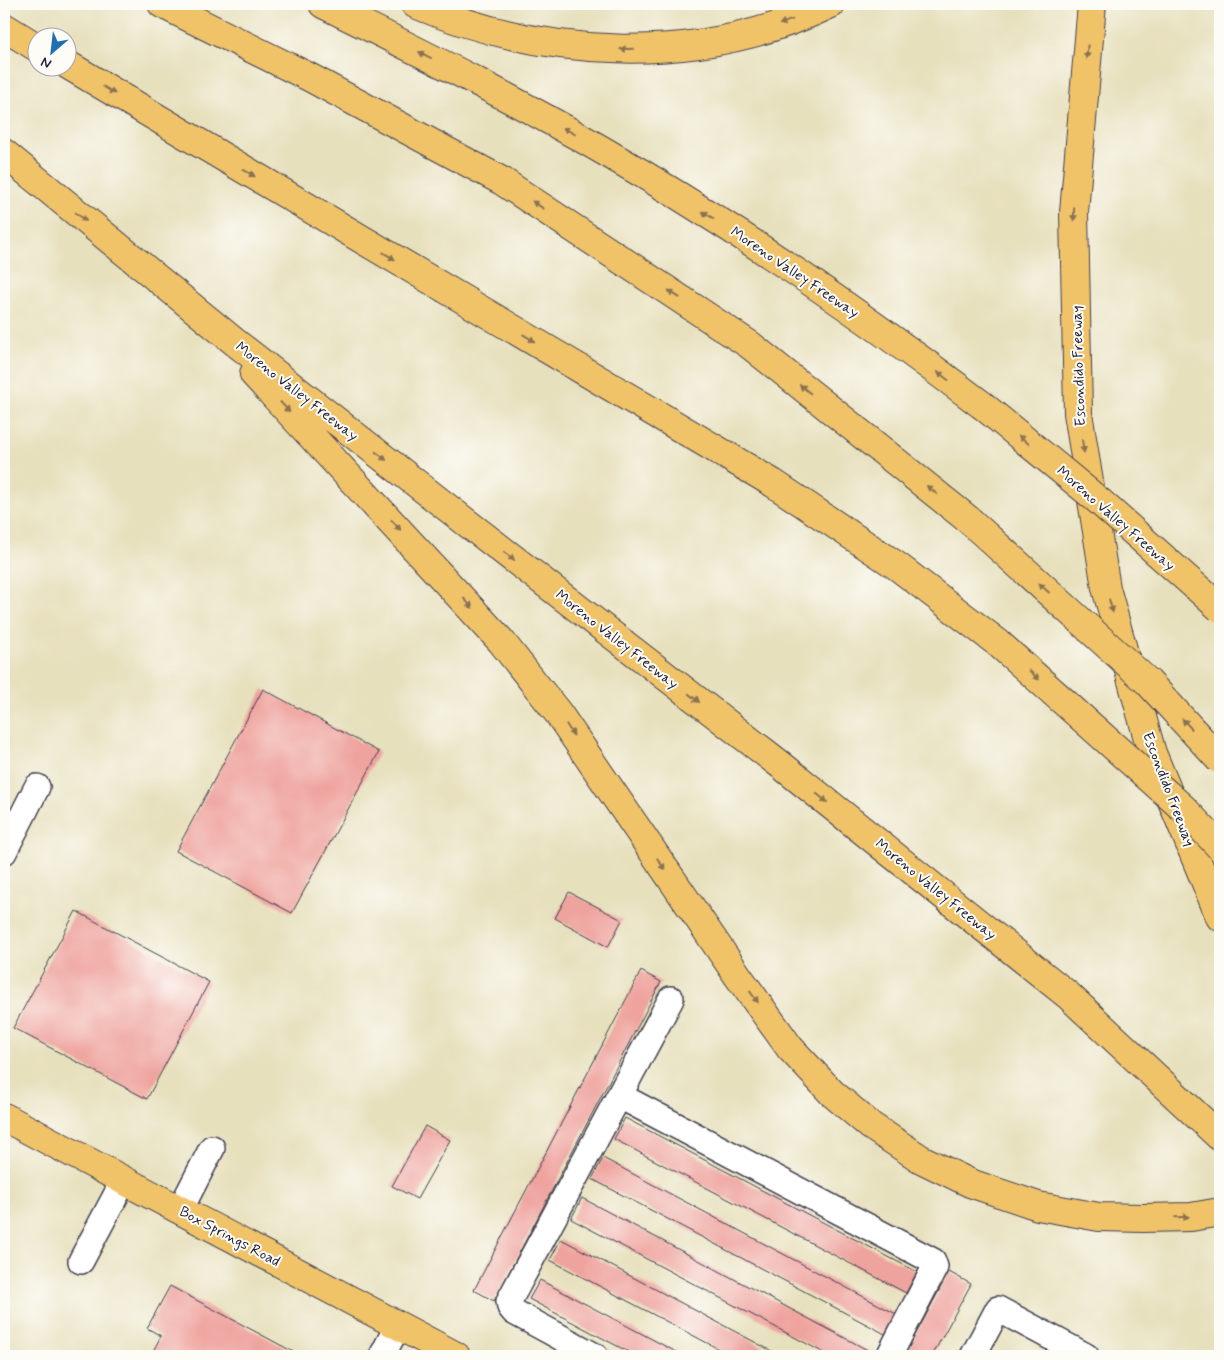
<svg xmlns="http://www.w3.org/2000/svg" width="1224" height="1360" viewBox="0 0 1224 1360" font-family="Mynerve,sans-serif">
<rect width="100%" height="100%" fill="#fdfcf7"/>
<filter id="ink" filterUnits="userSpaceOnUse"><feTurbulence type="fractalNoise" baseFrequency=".02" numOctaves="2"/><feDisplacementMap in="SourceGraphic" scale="10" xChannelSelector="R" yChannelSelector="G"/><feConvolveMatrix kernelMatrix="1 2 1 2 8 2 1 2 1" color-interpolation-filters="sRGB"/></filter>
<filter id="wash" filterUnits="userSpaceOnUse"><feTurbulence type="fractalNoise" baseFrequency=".0096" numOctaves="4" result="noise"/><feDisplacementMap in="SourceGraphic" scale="20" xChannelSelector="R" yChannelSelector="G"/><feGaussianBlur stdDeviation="1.12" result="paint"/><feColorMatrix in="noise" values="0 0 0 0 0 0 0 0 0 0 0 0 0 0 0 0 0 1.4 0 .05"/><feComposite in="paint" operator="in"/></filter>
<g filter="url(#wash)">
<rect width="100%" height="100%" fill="#e7e0bd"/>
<g id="blocks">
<path fill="#efa39e" d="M263,689L379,752L292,913L176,851Z
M569,892L622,920L608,947L555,918Z
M76,911L209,982L147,1099L13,1028Z
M641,971L661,982L494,1301L474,1290Z
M625,1118L917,1272L906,1293L614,1139Z
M425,1126L450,1140L417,1199L392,1186Z
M603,1158L896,1314L885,1334L592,1179Z
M582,1198L875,1354L873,1356H830L571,1219Z
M561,1239L781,1356H732L550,1260Z
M949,1272L971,1284L932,1356H904Z
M540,1280L684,1356H636L529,1299Z
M170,1286L301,1356H158L152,1353L161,1336L147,1328Z"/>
</g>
</g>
<g filter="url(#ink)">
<use href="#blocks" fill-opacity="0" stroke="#403e4e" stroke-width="1"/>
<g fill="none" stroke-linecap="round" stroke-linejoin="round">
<g stroke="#403e4e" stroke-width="28">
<path id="minor" d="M4,852L37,787
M620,1096L933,1261L935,1267L889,1356
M180,1210L212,1148
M81,1261L124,1180
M382,1356L398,1325
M595,1356L514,1312L510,1307L509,1301L671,999
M973,1356L998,1309L1086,1356"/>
</g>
<g stroke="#403e4e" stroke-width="30">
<path id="major" d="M4,1117L456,1356"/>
</g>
<g stroke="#403e4e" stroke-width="30">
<path id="highway" d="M162,4L309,77L502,181L750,345L970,521
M323,4C417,51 511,97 602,150C734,226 860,313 982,405
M415,4C547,60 700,67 831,4
M1092,4L1074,212L1078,413L1106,588L1152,753L1220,917
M4,27L38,48
M68,65L773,483L897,566L998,643
M4,153L236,343L471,526L781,765L1069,996L1220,1137
M254,374L501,641L558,713L738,976L790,1048L832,1093L871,1126L921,1159L970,1183L1038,1206L1099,1217L1143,1218L1191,1217L1220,1212"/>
</g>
<use href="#minor" stroke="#fff" stroke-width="25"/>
<use href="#major" stroke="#f1c369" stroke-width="28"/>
<use href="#highway" stroke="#f1c369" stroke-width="28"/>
<g stroke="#403e4e" stroke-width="30" stroke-linecap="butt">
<path id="highway-bridge" d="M982,405L1099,501L1220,608
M970,521L1148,682L1220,760
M998,643L1184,809L1220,847"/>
</g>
<use href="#highway-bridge" stroke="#f1c369" stroke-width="28"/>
</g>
<defs><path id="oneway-solid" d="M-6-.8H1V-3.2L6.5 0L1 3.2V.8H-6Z" transform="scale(1.25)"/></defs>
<g fill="#8a7252">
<use href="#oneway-solid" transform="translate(786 22) rotate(160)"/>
<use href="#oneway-solid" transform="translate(627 49) rotate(179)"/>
<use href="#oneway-solid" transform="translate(1087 52) rotate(95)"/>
<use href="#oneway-solid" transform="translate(425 55) rotate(-153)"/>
<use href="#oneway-solid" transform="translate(109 90) rotate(31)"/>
<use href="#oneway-solid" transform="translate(569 131) rotate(-151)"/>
<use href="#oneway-solid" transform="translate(249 173) rotate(31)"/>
<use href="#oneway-solid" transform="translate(538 205) rotate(-146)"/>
<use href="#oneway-solid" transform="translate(1074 214) rotate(91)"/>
<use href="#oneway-solid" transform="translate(708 215) rotate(-148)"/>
<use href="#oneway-solid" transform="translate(81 217) rotate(39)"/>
<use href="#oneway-solid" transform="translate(389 256) rotate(31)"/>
<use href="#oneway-solid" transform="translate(674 294) rotate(-146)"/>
<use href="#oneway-solid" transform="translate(529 338) rotate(31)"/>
<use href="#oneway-solid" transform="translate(943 376) rotate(-143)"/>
<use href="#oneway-solid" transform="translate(805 389) rotate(-141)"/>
<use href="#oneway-solid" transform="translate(285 407) rotate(47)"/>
<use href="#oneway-solid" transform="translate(1024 440) rotate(-141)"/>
<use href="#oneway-solid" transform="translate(1083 446) rotate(81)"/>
<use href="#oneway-solid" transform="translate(381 456) rotate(38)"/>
<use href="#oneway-solid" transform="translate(932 490) rotate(-141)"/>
<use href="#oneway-solid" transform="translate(396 525) rotate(47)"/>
<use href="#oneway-solid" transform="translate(509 556) rotate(38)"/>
<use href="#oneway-solid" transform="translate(1044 588) rotate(-138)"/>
<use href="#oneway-solid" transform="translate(468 603) rotate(48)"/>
<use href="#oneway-solid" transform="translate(1111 606) rotate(74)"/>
<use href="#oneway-solid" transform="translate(1034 675) rotate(42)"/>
<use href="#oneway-solid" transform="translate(694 698) rotate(38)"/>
<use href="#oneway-solid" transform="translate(1187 724) rotate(-133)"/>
<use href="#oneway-solid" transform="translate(570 730) rotate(56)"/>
<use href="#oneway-solid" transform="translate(822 798) rotate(39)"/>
<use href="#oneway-solid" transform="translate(661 864) rotate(56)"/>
<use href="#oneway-solid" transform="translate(754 997) rotate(54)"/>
<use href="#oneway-solid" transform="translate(1182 1217) rotate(-2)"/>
</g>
</g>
<g text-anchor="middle" stroke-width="4" stroke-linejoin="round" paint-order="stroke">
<g font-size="15" fill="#22223b" stroke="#fdfcf7">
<text transform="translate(795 272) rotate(34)" y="5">Moreno Valley Freeway</text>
<text transform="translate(1078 366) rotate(-92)" y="5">Escondido Freeway</text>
<text transform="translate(297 391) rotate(38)" y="5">Moreno Valley Freeway</text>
<text transform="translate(1116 518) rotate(41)" y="5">Moreno Valley Freeway</text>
<text transform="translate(617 639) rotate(38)" y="5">Moreno Valley Freeway</text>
<text transform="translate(1169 789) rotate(69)" y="5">Escondido Freeway</text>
<text transform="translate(936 889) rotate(39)" y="5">Moreno Valley Freeway</text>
<text transform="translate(230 1236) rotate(28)" y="5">Box Springs Road</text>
</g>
</g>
<rect width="1224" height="1360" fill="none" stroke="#fdfcf7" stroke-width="20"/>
<g transform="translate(52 52) rotate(208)"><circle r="24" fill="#fdfcf7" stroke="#a5a5ac"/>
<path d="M0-4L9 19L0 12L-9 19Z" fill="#1f6fb2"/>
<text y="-8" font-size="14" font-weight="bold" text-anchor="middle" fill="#22223b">N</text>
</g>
</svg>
